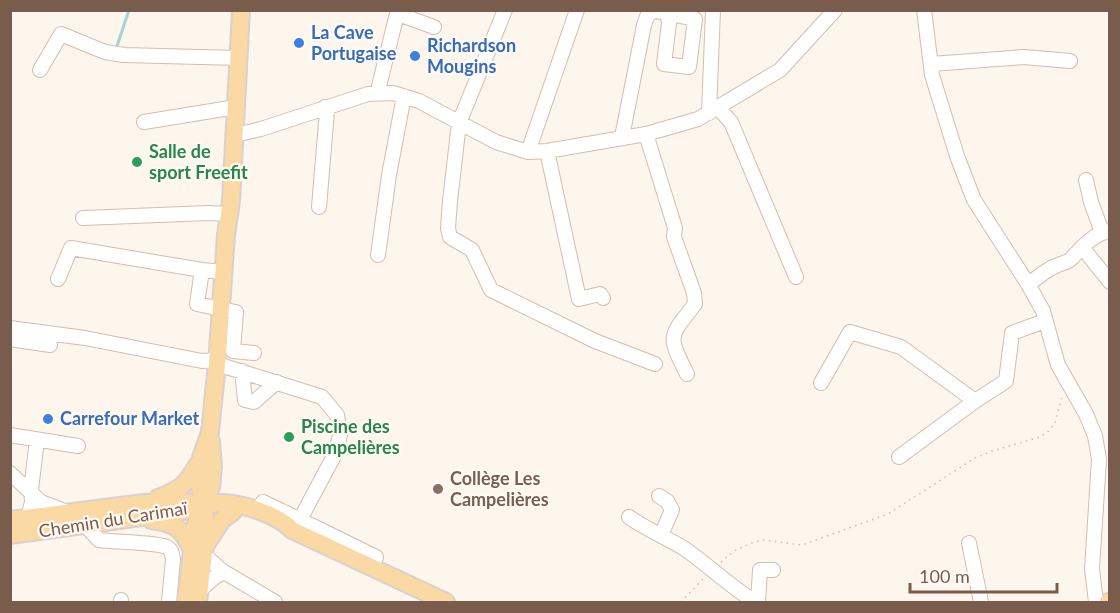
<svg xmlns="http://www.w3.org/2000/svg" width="1120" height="613" viewBox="0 0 1120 613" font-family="Lato,sans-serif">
<rect width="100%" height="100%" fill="#fdf6ec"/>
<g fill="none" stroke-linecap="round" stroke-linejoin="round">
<path stroke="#a5d3da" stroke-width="3" d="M116,49L129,10"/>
<g stroke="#d1beb0" stroke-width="16">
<path id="minor" d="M505,10L459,123L450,201L448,228L450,237L472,250L491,290L595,341L655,364
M924,10L932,75L957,156L974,200L1028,284L1043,311L1058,365L1086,414L1095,436L1099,459L1092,569L1096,602
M398,14L434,27
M931,64L1024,57L1070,61
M40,70L61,34L105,52L124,55L239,58
M381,93L379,86L398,10
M718,108L731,122L796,277
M709,113L713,10
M144,122L236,107
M646,134L675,228L674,237L694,293L695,304C669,338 667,334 687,374
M235,135L261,129L368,94L393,93L419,101L496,142L528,152L547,151L646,134L698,119L780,70L835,10
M622,137L644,25L648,14L656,11L695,19L689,67L664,64L669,23L667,13
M547,151L579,299L600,294L603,298
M528,152L577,10
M1086,180L1091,202L1102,232
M319,207L327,111L325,107
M83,218L208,213L229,214
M1082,247L1110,282
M378,255L389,175L404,96
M223,272L202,270L197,304L236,312L233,351L254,353
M58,279L71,248L202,270
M1028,284C1037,279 1046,269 1056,266C1061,263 1068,263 1072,258C1082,247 1094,233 1110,231
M10,328L85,338L202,361L218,360
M10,339L50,345
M217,364L322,397L337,415L340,435L336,452L294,531
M242,371L245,400L254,402L277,382
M821,383L850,332L901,347L975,401L1006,381L1012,333L1045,321
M10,435L78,446
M899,457L975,401
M10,473L41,502L67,512
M659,496L667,501L672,510L661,535
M257,510L263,502L307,523
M28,517L32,502L31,490L37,440
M629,517C647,530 666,537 685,549C709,566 730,586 755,602
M84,524L99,540C113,542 156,542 167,547C172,550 172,554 173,559L169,602
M305,535L311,525L376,557L372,567
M969,543L981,602
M204,555L224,572L275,602
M194,590L199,591L215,577L224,572
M121,602V600
M758,602L760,570H773"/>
</g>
<g stroke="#dad1cd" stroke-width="20">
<path id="major" d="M158,498C180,490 186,485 198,464
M10,520L144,503L182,501L194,504
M151,520C175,523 182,528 192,550
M10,535L178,512C194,510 208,502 224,503C244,504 279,515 292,530L446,602
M207,543L222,520L233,512
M186,602L195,527L202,506L211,487L213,467L211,441
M198,602L207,529L199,482L201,458L210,432L217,364L226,235L231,201L241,10
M1108,602H1110"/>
</g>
<path stroke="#d9b8a5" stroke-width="1.5" stroke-dasharray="1.5 4.5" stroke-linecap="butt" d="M721,562L734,551L754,542L764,540L802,545L888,514L975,458L992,451L1037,438L1047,433L1055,423L1062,396
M681,602L704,578"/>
<use href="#minor" stroke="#fff" stroke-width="14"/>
<use href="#major" stroke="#fbd9a5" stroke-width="16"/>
</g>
<g fill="#3f7fe0" stroke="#fffaf3" stroke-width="2">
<circle cx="299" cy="43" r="6"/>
<circle cx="415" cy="56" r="6"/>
<circle cx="48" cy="419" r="6"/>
</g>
<g fill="#2e9e5b" stroke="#fffaf3" stroke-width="2">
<circle cx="137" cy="162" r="6"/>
<circle cx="289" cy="437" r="6"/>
</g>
<circle fill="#8d6e63" stroke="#fffaf3" stroke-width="2" cx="438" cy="489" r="6"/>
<g text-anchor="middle" stroke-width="4.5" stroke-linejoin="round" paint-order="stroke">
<g font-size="18" font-weight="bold" fill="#366cbe" stroke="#fffaf3" text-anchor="start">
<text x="311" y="39">La Cave<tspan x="311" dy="21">Portugaise</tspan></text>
<text x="427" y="52">Richardson<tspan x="427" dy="21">Mougins</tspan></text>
<text x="60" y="425">Carrefour Market</text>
</g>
<g font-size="18" font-weight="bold" fill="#27864d" stroke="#fffaf3" text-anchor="start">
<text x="149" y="158">Salle de<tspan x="149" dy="21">sport Freefit</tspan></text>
<text x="301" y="433">Piscine des<tspan x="301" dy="21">Campelières</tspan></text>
</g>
<g font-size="18" font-weight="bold" fill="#785e54" stroke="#fffaf3" text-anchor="start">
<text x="450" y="485">Collège Les<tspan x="450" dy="21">Campelières</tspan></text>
</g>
<g font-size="18" fill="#7a5c4d" stroke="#fffaf3">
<text transform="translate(113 520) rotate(-9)" y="6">Chemin du Carimaï</text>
</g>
</g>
<rect width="1120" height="613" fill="none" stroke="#7a5c4d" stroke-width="24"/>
<path d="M910 583v9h147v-9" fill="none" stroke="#7a5c4d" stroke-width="3"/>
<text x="919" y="583" font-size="18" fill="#7a5c4d" stroke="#fffaf3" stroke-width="4.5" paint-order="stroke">100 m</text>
</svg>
